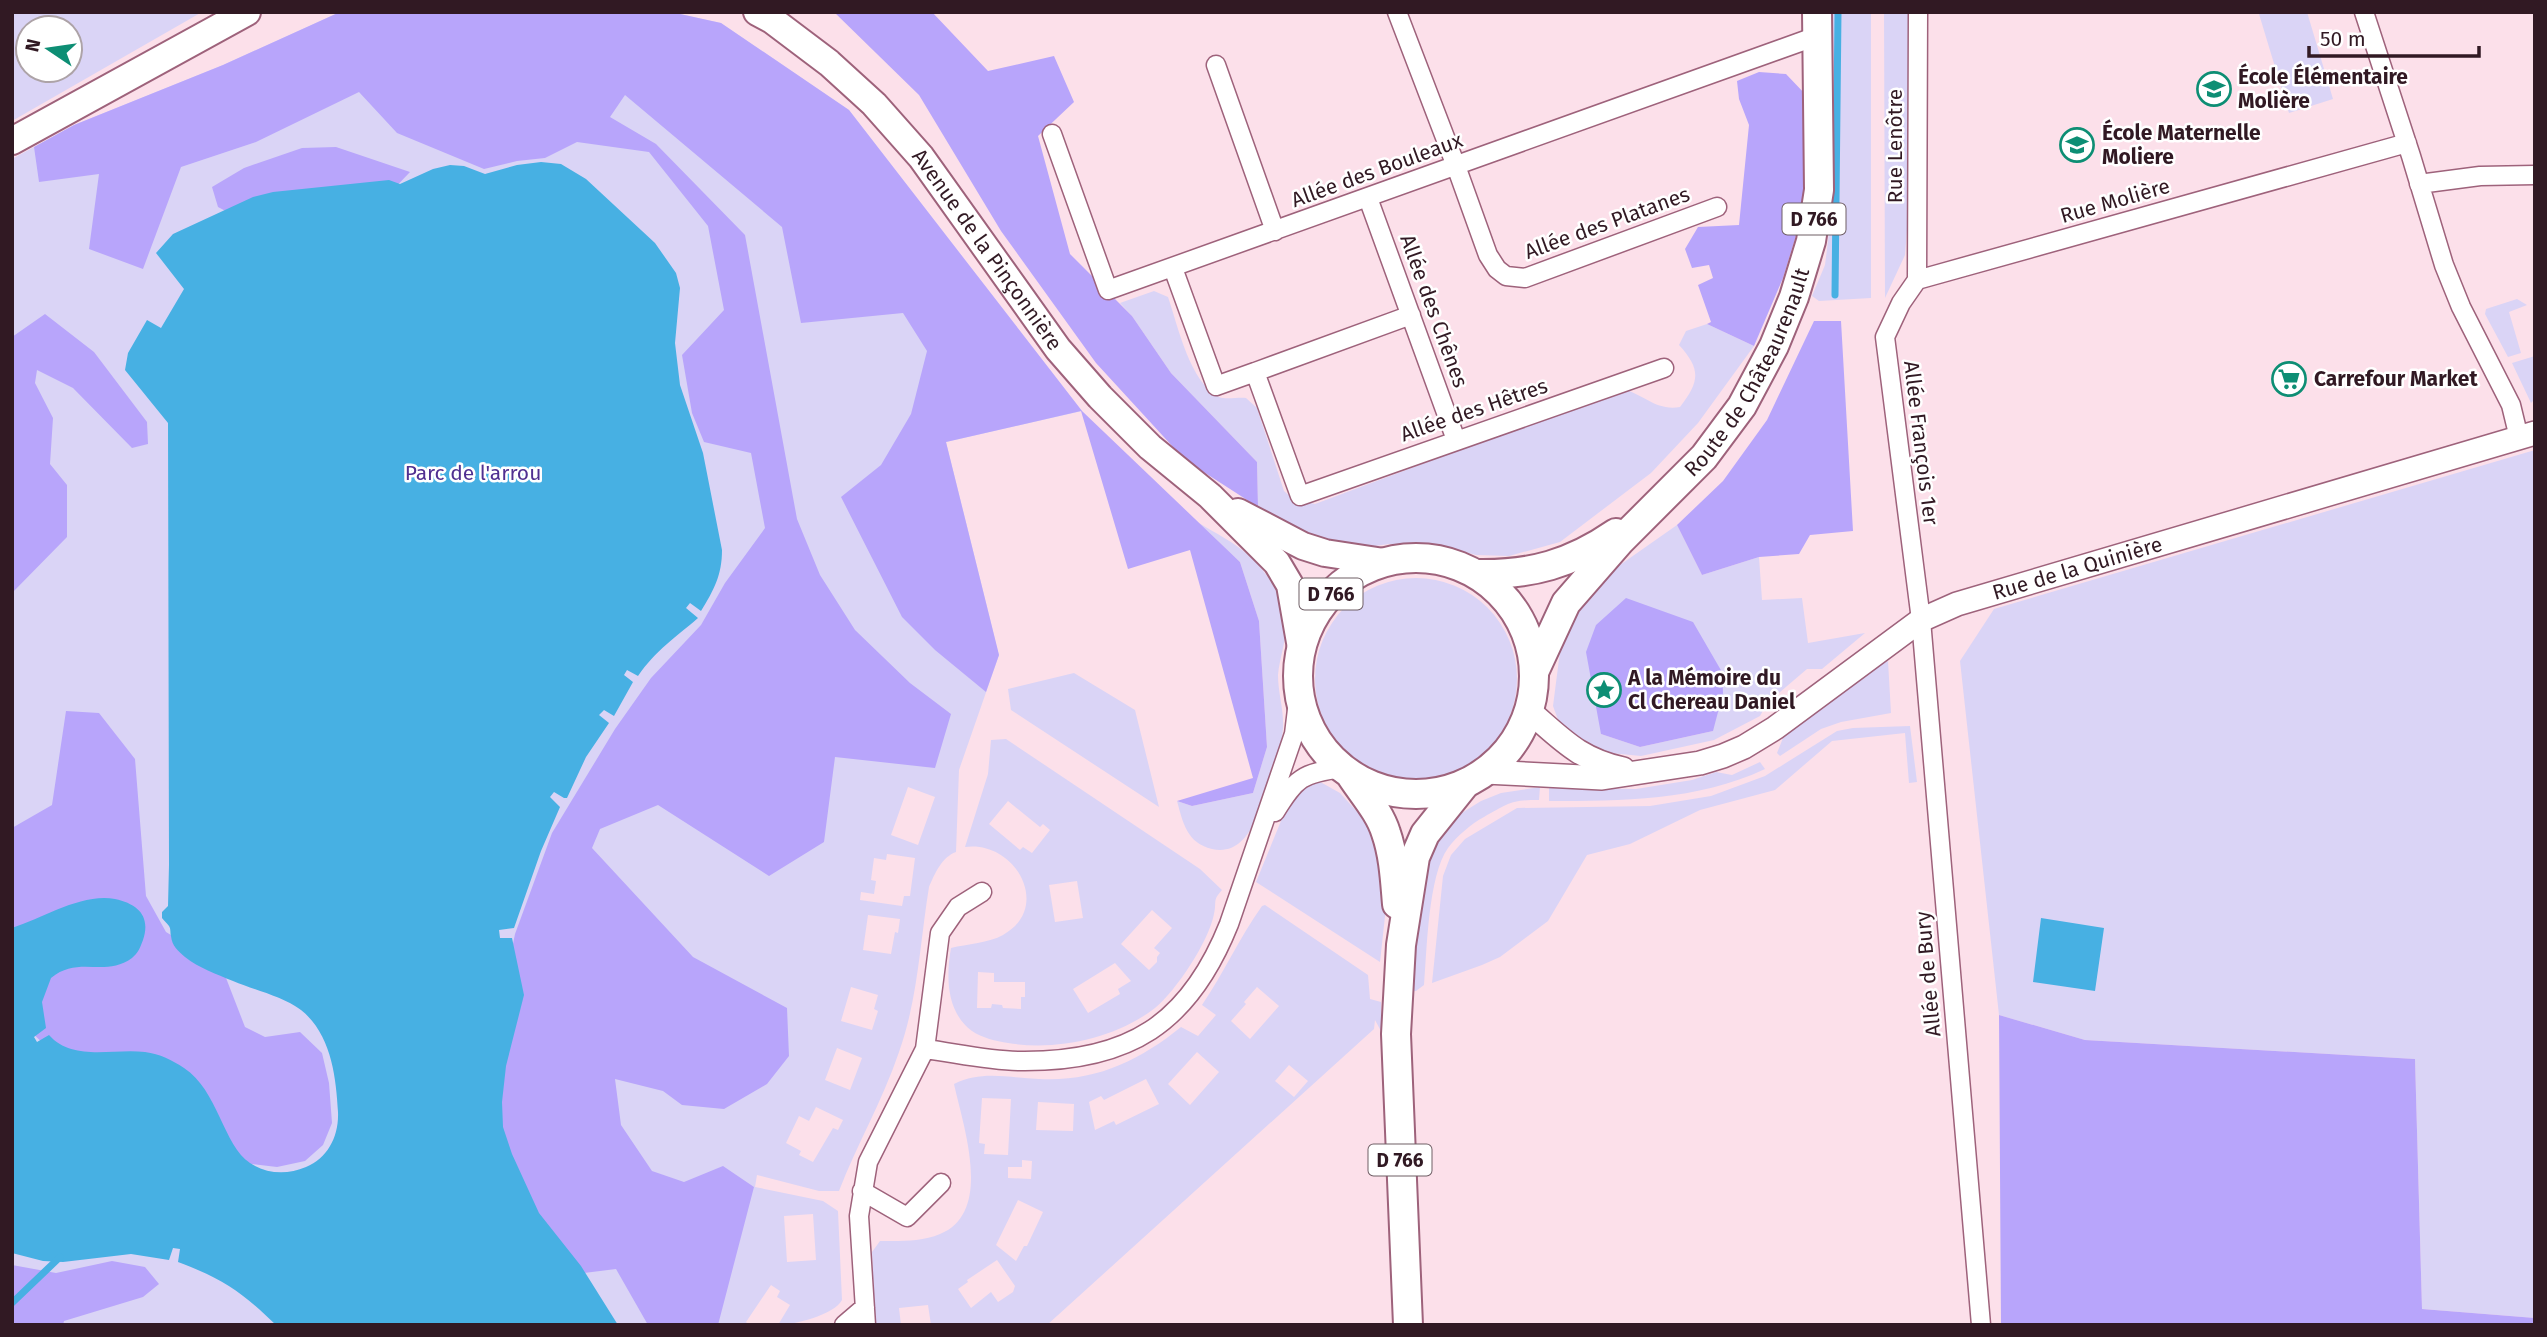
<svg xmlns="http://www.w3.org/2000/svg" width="2547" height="1337" viewBox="0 0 2547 1337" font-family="'Fira Sans',sans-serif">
<rect width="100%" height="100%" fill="#fce0ea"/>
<path fill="#dad4f6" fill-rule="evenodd" d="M12,12H202L12,121ZM28,28H70V70H28Z
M340,12H671L721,23L849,110L1082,411L946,442L999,655L959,770L956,852C942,857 935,873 929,887C920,942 918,999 899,1052C883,1100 857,1144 839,1191H819L757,1175L755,1187L823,1201L838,1211L842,1300C834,1315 793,1325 778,1325L790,1305L777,1297L780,1291L771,1285L746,1322L749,1325H12V159L74,125L223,65ZM908,787L935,797L918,845L891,835ZM887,854L915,858L910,896H904L902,906L860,900L861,892L874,894L876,881L871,880L874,858L886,860ZM868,915L900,919L898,933L895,932L891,954L863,950ZM851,987L878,995L874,1009L878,1011L872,1030L841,1021ZM837,1048L862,1058L850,1090L825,1080ZM816,1107L843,1120L838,1130L833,1128L813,1162L799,1155L801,1151L786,1143L799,1116L809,1121ZM813,1214L816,1260L787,1262L784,1216Z
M1832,12H1871V298L1819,301L1812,296L1825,265L1831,217Z
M1884,12H1913L1911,180L1905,255L1885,298Z
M2265,12H2307L2333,99L2289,113L2259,14Z
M1154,291L1168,297C1178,326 1190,383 1219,397C1226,400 1238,397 1246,398L1257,408L1284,491L1293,499L1315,504L1623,389C1645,395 1656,411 1680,407C1700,381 1701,369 1679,345L1686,331L1707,324L1754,346L1698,423L1651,473L1560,542L1509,556L1476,555L1439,545L1389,544L1345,550L1274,521L1258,507L1257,462L1171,373L1132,316L1120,303Z
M2517,299L2527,305L2509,312L2521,353L2508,357L2485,314L2486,309Z
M2535,356V399L2531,403L2512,363Z
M2535,450V1318L2422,1309L2415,1059L2085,1040L1999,1015L1960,661L1994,609Z
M1199,523C1215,533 1234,542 1248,555C1260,564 1280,592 1285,607C1291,629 1280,653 1278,675C1278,693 1284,710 1283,728C1282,744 1276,759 1271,774C1262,801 1252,858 1212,849C1187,843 1183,823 1177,801L1192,806L1253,793L1267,747L1259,621L1240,562Z
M1677,525L1702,575L1759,557L1762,600L1802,598L1808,643L1865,633L1822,669H1807L1767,703L1760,716L1714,740L1641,756L1600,752L1560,725L1553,706L1562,636L1573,612L1600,579ZM1713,731L1640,747L1601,734Z
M1315 679a101 101 0 1 1 202 0a101 101 0 1 1-202 0Z
M1888,661L1891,713L1841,722L1821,729L1780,756L1777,753L1783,738L1856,677Z
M1074,673L1135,710L1159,807L1011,710L1008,689Z
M1910,726L1917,782L1909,783L1905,733L1832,741L1775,790L1700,810L1630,844L1587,855L1548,921L1500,957L1482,965L1432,983L1443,876L1451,855L1465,839L1517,808L1650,806L1711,796L1765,776L1837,731L1853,728Z
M1006,739L1200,869L1222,890C1212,901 1217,901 1214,914C1209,941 1176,991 1155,1008C1115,1039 1056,1051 1008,1043C996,1041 982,1038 972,1031C946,1012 946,976 951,948C967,944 989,943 1003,935C1053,907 1015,840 965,847L988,774L991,740ZM1008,801L1040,827L1043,824L1050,830L1032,853L1023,847L1020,850L989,824ZM1077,881L1083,918L1055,922L1049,885ZM1152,910L1172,928L1154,948L1160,953L1157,957V962L1149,970L1121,944ZM1115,963L1131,981L1118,989L1120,994L1088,1013L1073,989ZM978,972L994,973V982H1025V997H1021V1009L1003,1008L1002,1005L992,1004L991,1008H977Z
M1760,762L1765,769C1697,801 1622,801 1549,801V788L1636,789L1692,780L1716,772L1732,775Z
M1315,779L1340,793L1372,828L1387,898L1380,962L1256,882L1290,799Z
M1540,787L1539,800C1511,800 1509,803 1484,817C1471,824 1457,836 1448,848C1428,876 1427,950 1424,985L1416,991H1411L1423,859L1449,821L1481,801L1501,793Z
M1265,905L1368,975L1370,999L1381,1002V1031L1375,1020L1374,1029L1047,1325H931L928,1305L899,1308L901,1325H875L872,1252L880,1241C900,1241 921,1242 940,1234C994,1212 963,1126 954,1084C982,1070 1009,1078 1039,1079C1095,1082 1139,1061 1181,1027L1198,1036L1216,1015L1202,1005C1224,973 1239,938 1262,906ZM1257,987L1279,1006L1250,1039L1231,1021L1246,1004L1244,1002ZM1197,1052L1219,1072L1190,1105L1168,1084ZM1289,1065L1308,1081L1294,1097L1275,1081ZM1146,1079L1159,1104L1116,1125L1114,1121L1095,1130L1089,1102L1101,1096L1104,1100ZM982,1098L1011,1099L1008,1155L984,1154L985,1144L979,1143ZM1038,1102L1074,1104L1073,1131L1036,1130ZM1022,1160L1032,1161L1031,1179L1008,1178V1167H1022ZM1018,1200L1043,1212L1027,1246H1024L1016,1261L996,1245ZM997,1260L1015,1286L1013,1292L998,1302L991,1292L971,1308L958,1289L968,1282L967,1280Z"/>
<path fill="#b8a5fb" d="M340,12H671L721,23L849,110L1082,411L1240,562L1259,621L1267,747L1253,793L1192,806L1177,801L1253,778L1190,550L1128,569L1081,411L946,442L999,655L986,692L935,650L902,617L841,497L881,465L911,414L927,351L903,313L801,323L782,227L625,95L610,117L656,144L745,235L797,519L820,575L855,630L910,683L951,714L935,768L835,757L824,842L769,876L658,805L600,829L592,848L693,957L787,1008L789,1056L767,1084L724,1109L682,1105L663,1091L615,1079L621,1125L652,1171L684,1182L723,1166L754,1187L718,1325H648L616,1269L576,1274L530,1217L496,1132L497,1022L515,934L552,833L615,729L651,678L701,625L725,583L765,528L751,453L704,442L692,413L682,355L724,310L708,226L649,152L577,142L545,158L517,161L484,169L397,133L359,92L256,142L181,167L143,269L89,249L99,174L39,182L34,147L74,125L223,65Z
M834,12H932L988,71L1054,56L1074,102L1038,136L1070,254L1132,316L1171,373L1257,462L1258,507L1185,460L1096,363L1001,231L919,95Z
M1759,72L1786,74L1806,95L1809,193L1783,278L1754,346L1707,324L1711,322L1698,285L1713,278L1709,265L1692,268L1685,249L1698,227L1739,225L1749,125L1739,99L1737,81Z
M336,147L410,172L387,196L235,216L218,207L212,187L244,168L302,148Z
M45,314L94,352L147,422L148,444L132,448L73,388L37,370L35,383L53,418L50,464L67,485V537L12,593V337Z
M1814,321H1841L1853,531L1810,535L1799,554L1759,557L1702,575L1677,525L1723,481L1767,420Z
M1626,598L1693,622L1722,672L1723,693L1713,731L1640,747L1601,734L1586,652L1596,625Z
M66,711L99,713L135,759L146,896L166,932L221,965L245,1027L265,1037L300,1032L322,1053L329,1083L332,1123L323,1145L305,1161L277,1167L201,1158L58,1058L19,1020L12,1007V828L52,805Z
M1999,1015L2085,1040L2415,1059L2422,1309L2535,1318V1325H2001Z
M112,1261L145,1267L159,1284L143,1297L64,1321L63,1325H12V1265L56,1273Z"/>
<path fill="#47b0e3" d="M541,162L561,164L586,179L655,243L676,273L680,288L675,343L680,385L703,453L722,550C722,575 714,590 701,611L690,603L686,608L698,618C675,638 656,650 638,676L627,670L624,675L633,682L614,716L604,710L599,715L609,723L586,757L567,798H564L554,792L550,797L560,807L541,851L514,928L499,930L500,938H512L524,995L506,1066L502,1102L503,1127L512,1154L539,1213L581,1266L618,1325H276C242,1292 223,1279 178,1262L180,1249L173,1248L169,1260L131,1254L63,1262L43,1261L12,1253V928C44,918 81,893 115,899C138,904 151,916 143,940C140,948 138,953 132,958C104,978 79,955 51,978L42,1002L46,1028L34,1037L37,1042L49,1035C73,1062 113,1048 145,1052C160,1054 172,1060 184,1068C218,1090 223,1145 250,1163C267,1174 287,1175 306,1167C328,1158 339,1136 338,1112C336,1076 331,1034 301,1010C282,996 254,990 233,981C216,974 199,968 185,957C178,951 172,946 171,936C170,932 171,929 169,926C167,923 164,921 162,918V912L168,906L169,865L168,423L125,370L128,353L147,320L161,328L184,289L156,253L173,234L253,197L273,192L389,180L400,184L433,169L450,165L464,166L485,174L517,165Z
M2041,918L2104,928L2095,991L2033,982Z"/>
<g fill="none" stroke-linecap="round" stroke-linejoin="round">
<path stroke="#47b0e3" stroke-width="7" d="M1835,295L1838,12
M12,1303L60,1257"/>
<g stroke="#9e627b" stroke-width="21">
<path id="minor" d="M1397,12L1456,166L1488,255L1497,269L1506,276L1525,278L1717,207
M2364,12L2411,156L2444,265L2461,307L2511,405L2519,438
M1216,65L1275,231
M1052,134L1108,290L1817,36
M2419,184L2480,176L2535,175
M1368,198L1456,440
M1173,268L1216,386L1255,372L1300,496L1664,368
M1917,280L1901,303L1885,337L1921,620L1981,1325
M1917,280L2407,143
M1917,280L1918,12
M1255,372L1411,315
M1275,812C1296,778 1302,773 1342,768
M925,1049C956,1053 989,1061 1021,1061C1129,1062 1189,1024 1229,924L1294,734L1299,693
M862,1191L907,1217L941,1183
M844,1325L865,1307
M866,1325L859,1216L868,1162L925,1049L940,933L958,907L982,892"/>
</g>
<g stroke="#9e627b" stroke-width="26">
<g id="tertiary">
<path d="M1529,711C1562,739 1578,759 1623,769"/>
<path id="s1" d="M1485,772L1602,778L1700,763L1723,756L1744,747L1775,728L1921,620L1957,604L2535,433"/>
</g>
</g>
<g stroke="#9e627b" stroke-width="30">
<g id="secondary">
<path id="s2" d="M757,12L772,20L829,63L874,104L921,157L1058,349L1100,397L1150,447L1210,496L1277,563L1290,585L1301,648"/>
<path d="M12,141L247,12"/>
<path d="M1238,512L1303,546L1325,553L1384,562"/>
</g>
</g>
<g stroke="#9e627b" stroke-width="32">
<g id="primary">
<circle cx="1416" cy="676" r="118"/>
<path d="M1477,574C1531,575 1571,564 1616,533"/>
<path id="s3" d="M1534,672L1566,603L1620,541L1704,457L1742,406L1774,346L1794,297L1811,241L1819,190L1817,12"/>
<path d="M1352,777C1364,795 1380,813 1386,833C1394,856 1395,881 1397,904"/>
<path d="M1408,1325L1396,1034L1401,945L1415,857L1425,834L1465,784"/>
</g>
</g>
<use href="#minor" stroke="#fff" stroke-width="18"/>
<use href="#tertiary" stroke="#fff" stroke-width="23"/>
<use href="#secondary" stroke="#fff" stroke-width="26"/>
<use href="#primary" stroke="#fff" stroke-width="28"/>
</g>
<defs>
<g id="school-ring" transform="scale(1.75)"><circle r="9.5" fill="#fff" stroke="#0d8e74" stroke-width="1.5"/><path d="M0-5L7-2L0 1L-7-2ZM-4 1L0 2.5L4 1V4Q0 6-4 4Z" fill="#0d8e74"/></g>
<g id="supermarket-ring" transform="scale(1.75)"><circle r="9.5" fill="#fff" stroke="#0d8e74" stroke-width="1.5"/><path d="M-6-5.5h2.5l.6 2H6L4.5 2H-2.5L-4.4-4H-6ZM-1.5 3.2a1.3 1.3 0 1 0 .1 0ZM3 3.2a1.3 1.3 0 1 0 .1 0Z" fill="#0d8e74"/></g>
<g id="sight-ring" transform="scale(1.75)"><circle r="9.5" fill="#fff" stroke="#0d8e74" stroke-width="1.5"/><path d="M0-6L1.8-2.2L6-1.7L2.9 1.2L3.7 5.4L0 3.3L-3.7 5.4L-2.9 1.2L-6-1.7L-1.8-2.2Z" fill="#0d8e74"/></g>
</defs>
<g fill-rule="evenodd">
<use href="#school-ring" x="2214" y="89"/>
<use href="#school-ring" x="2077" y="145"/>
<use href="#supermarket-ring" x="2289" y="379"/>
<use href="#sight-ring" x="1604" y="690"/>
</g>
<g text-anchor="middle" stroke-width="5" stroke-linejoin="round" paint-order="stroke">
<g fill="#fff" stroke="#6f5e65" stroke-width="2">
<rect x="1782.5" y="203.5" width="63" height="31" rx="5"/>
<rect x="1299.5" y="578.5" width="63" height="31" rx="5"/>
<rect x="1368.5" y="1144.5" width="63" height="31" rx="5"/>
</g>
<g font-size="19" font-weight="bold" fill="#311923">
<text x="1814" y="226">D 766</text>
<text x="1331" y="601">D 766</text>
<text x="1400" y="1167">D 766</text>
</g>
<g font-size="21" font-weight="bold" fill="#311923" stroke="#fff" text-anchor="start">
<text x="2238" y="84">École Élémentaire<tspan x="2238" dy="24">Molière</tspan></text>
<text x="2102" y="140">École Maternelle<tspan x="2102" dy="24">Moliere</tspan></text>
<text x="2314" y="386">Carrefour Market</text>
<text x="1628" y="685">A la Mémoire du<tspan x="1628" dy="24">Cl Chereau Daniel</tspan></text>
</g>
<g font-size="21" fill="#311923" stroke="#fff">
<text transform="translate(1895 146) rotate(-90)" y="7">Rue Lenôtre</text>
<text transform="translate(1377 170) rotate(-20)" y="7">Allée des Bouleaux</text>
<text transform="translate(2115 201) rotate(-16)" y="7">Rue Molière</text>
<text transform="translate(1607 223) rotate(-20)" y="7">Allée des Platanes</text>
<text dy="7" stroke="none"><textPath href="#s2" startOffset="334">Avenue de la Pinçonnière</textPath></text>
<text transform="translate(1434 311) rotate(70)" y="7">Allée des Chênes</text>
<text dy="7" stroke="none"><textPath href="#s3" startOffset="373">Route de Châteaurenault</textPath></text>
<text transform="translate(1474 410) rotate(-19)" y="7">Allée des Hêtres</text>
<text transform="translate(1921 443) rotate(83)" y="7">Allée François 1er</text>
<text dy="7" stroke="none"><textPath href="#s1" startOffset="646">Rue de la Quinière</textPath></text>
<text transform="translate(1928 974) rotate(-95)" y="7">Allée de Bury</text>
</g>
<g font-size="21" fill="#503091" stroke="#fff">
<text x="473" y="480">Parc de l'arrou</text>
</g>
</g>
<rect width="2547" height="1337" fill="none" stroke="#311923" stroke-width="28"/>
<g transform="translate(49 49) rotate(283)"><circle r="33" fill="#ffffff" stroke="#ada3a7" stroke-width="2"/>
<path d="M0-5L12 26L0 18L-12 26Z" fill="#0d8e74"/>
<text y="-10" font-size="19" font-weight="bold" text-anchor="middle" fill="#311923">N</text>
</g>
<path d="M2309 46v10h170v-10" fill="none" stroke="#311923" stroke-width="3.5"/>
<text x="2320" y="46" font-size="21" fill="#311923" stroke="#ffffff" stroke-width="5" paint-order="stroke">50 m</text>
</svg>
